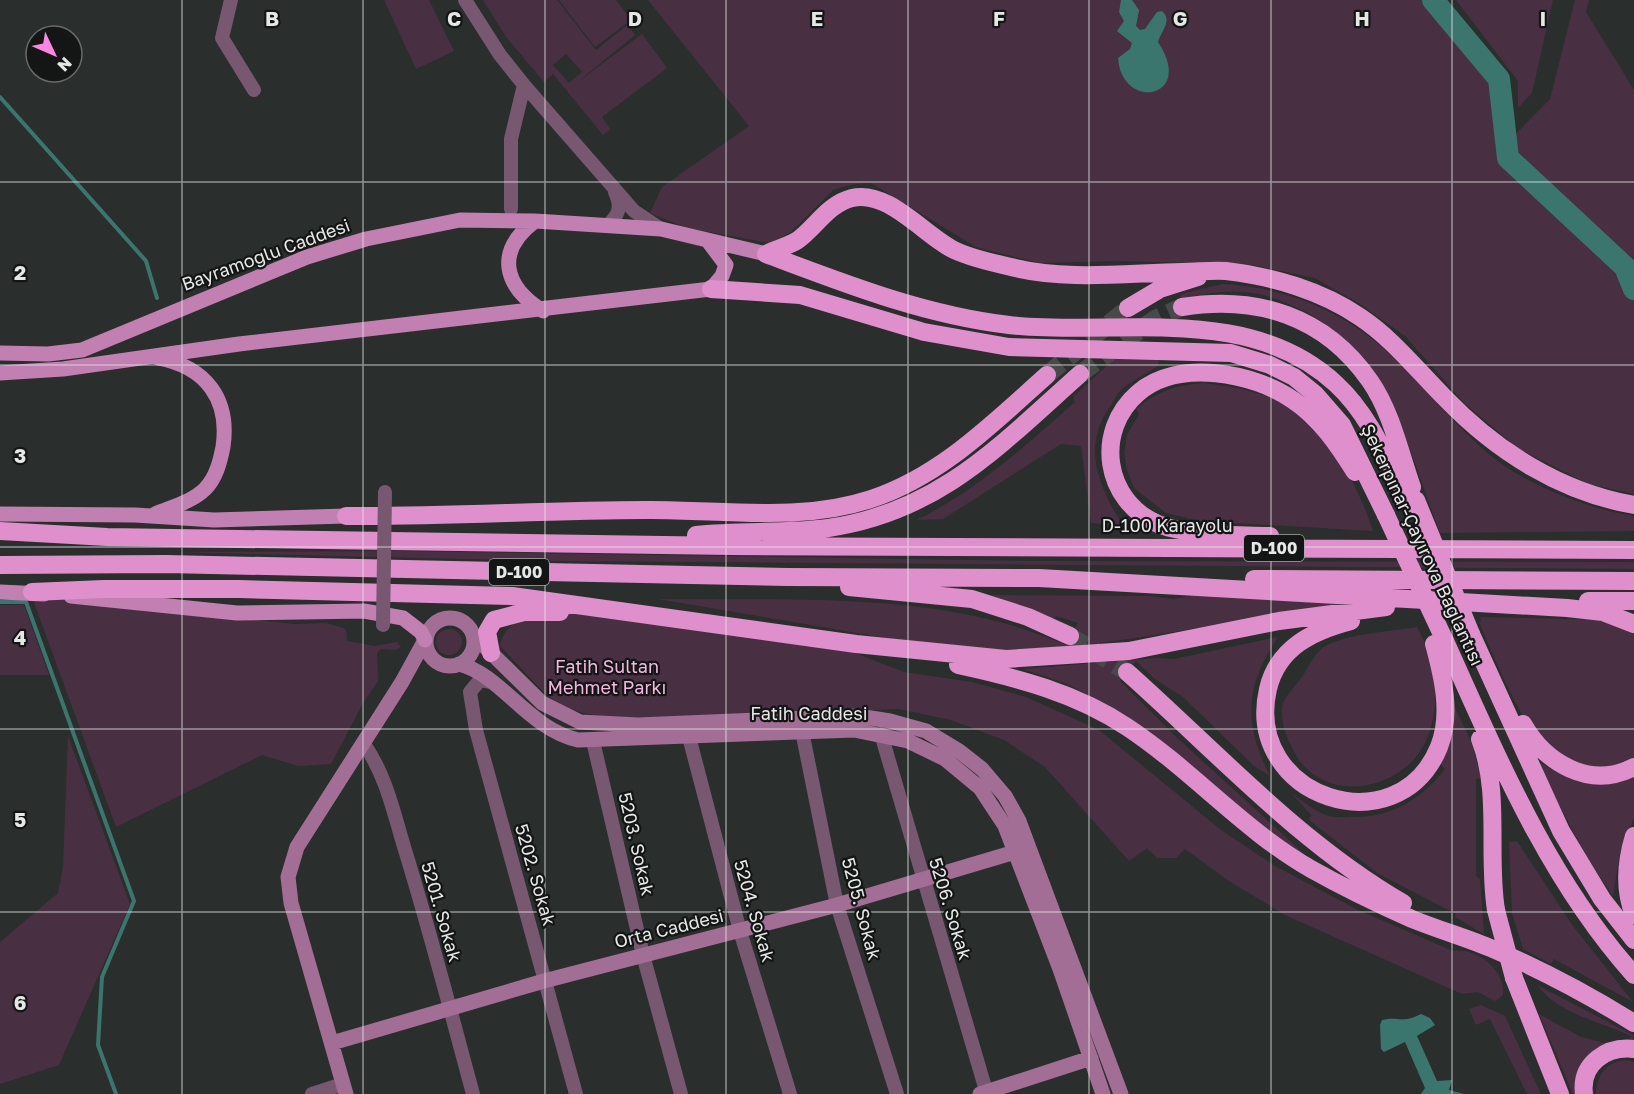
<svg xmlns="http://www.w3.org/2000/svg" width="1634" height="1094" viewBox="0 0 1634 1094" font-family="'Golos Text',sans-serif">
<rect width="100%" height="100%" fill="#2a2e2d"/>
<path fill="#483042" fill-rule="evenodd" d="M384,0H429L454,51L416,69Z
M483,0H557L596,50L627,25L635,35L575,84L642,34L667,68L602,117L610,129L603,135L553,74L544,82L506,37ZM566,54L582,72L569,83L553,65Z
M559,0H616L631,20L595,47Z
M648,0H1433L1499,79L1507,143L1550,99L1575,0H1589L1586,12L1634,90V494L1589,484L1507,443L1509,441L1464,403L1405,336L1360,304L1315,278L1247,264L1119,261L1040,263L976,247L871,183L854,184L833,190L791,232L770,243L687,228L650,213L662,187L749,126Z
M1456,0H1553L1532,93L1518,108V81Z
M1222,284C1279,286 1338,309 1381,346C1422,381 1453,426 1495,459C1531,487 1589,509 1634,516V531L1440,533C1408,449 1390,355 1304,311C1286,302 1264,293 1243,292C1222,290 1201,295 1180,299L1181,294Z
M1159,358L1158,366C1146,374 1133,380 1122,389C1117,394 1113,402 1109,408C1081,448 1100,489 1123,526L1091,523L1081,446L1061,444L943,519L917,520C977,490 1025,446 1075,402L1073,397L1114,359Z
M1204,383C1231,387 1256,390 1280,402C1326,426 1358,484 1373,531L1200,521L1166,513L1134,488L1127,470L1124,453L1127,435L1139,414L1136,409C1158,391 1176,385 1204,383Z
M400,551L1028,561L1634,562V569L556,561L171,552Z
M1207,593L1346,604C1226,619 1108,651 986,650C941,649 895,639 851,632C787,621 722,610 658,599C792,601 941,590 1066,645L1078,623L1056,616L1054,619L990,595L1149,596L1173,599Z
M32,597L295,624L326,623L346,629L347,641L375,646L397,642L401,647L396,650L381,649L377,653L378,681L362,705L331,764L298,766L262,755L116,827Z
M0,605H24L49,675H0Z
M556,612L605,615L837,646L904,672L972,682L1026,697L1099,730L1221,830L1275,866L1358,910L1453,951C1476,947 1506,970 1503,995L1495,1001L1478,992L1462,994L1285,915L1229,881L1185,849L1176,858H1157L1147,848L1129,861L1045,767L1004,740L951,720L899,709L626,718C549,714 550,696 500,646C506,617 530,619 556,612Z
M1480,617L1606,620L1634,631V759C1607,774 1571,770 1547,749C1522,726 1493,655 1479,622L1481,621Z
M1417,627C1436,660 1442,706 1426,741C1406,784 1344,803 1307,769C1297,760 1291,746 1286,734C1283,726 1280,711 1283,703C1287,694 1296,685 1302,677C1308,668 1317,649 1327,645C1354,633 1387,632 1417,627Z
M436 642a13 13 0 1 1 26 0a13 13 0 1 1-26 0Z
M1278,637C1245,686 1243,723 1270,776L1254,766L1183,697L1155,679L1136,661L1120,681L1173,734L1313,862L1282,843L1112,707L1065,683L1023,669L1157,658L1174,659Z
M1454,706L1472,743L1481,778L1476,779V876L1480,879L1484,934L1455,917L1456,914L1377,873L1309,820L1311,815L1292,794C1303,801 1316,812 1328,816C1334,818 1344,817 1351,817C1391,818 1421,800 1445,769L1440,764L1452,738Z
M68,736L130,904L59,1065L0,1084V942L58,893L63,867Z
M1538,762C1569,780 1600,790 1634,775V818L1620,852L1613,896C1583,854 1561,809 1538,762Z
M1517,841L1573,926L1633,1002L1554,959L1551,964L1523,949L1512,913L1509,842Z
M1537,985L1633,1035L1634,1043L1629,1041L1631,1036C1599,1021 1560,1015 1537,985Z
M1481,1005L1505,1016L1541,1094H1527L1490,1019L1476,1025L1469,1009Z
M1539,1014L1581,1037L1605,1043L1593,1054L1578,1094H1573L1570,1087Z
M1625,1060L1634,1062V1094H1596C1597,1075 1606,1062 1625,1060Z"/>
<path fill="#3b766e" d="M1121,0H1132L1139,10L1136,26L1140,30L1145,29L1157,12L1162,11C1173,21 1161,31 1158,42C1196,99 1122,112 1118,58L1130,49L1132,43L1117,31L1124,21L1119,12Z
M1421,1014L1430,1018L1435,1025L1417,1036L1437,1081L1452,1080L1449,1090L1464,1094H1421L1425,1088L1405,1042L1384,1052L1381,1049L1380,1025L1382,1020C1399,1016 1401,1024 1421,1014Z"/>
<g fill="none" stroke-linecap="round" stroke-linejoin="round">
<path stroke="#3b766e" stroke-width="4" d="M0,97L146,261L157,298
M0,602H26L134,901L102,977L98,1045L116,1094"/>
<path stroke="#3b766e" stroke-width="22" d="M1433,0L1499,79L1508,158L1625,267L1634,289"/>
<path stroke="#464a49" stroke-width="18" stroke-dasharray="18 9" stroke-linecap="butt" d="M1080,374L1155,319L1182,307
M1047,375L1128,308
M1070,636L1127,672"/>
<path stroke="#785770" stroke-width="14" d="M231,0L222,38L254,90
M465,0L500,55L524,85L634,211L661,229
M511,209V139L524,85
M607,226C619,215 622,207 615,192
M491,682L480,680L470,692L476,730L576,1094
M802,731L837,905L897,1094
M881,734L987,1094
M689,737L740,931L790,1094
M593,741L643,955L681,1094
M364,744C386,775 394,814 405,850C430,931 451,1013 473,1094
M312,1094L343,1084"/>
<path stroke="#a26e95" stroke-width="15" d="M426 642a24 24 0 1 1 48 0a24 24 0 1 1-48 0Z
M474,636L542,703L580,722L638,725L858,716L890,721L926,731L959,751L982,769L1005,796L1019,821L1121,1094
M459,664C502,675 527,728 578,740L854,730L908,741L945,759L980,788L1005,826L1060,969L1103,1094
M332,1043L544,981L837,905L1015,852
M346,1094L291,903L288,877L297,847L402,682L425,640
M980,1094L1091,1058"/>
<path stroke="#c27fb2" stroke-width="15" d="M535,221C495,251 503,286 543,311
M0,353L48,354L82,350L307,257L366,239L460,220L535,221L661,229L766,254
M0,373L63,369L239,344L711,289L722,276L726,265L708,241
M0,514L135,515L214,520L346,516
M155,514C171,507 192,502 205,489C216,478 220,462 223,447C230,399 206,367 158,358
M0,592L44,594
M71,596L237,613L364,611L403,618L421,632L425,640"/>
<path stroke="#df8fcc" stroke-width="18" d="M766,254C776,249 789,246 798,240C816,227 828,204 852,198C888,189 925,236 954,250C971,258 993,263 1011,267C1066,281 1126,273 1182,272C1197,272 1212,270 1226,271C1272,276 1322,291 1360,317C1393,339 1417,370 1445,398C1496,451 1560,492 1634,505
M766,254C846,284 924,315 1009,325C1117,337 1248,302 1336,384C1370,415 1389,463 1410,503
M711,289L800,295L924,332L1009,347L1231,353L1270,365L1294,377L1315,394L1342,425L1386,515
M1182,307C1257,295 1325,316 1370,381C1391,411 1400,453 1412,487
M1128,308L1160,289L1198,277
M346,516C446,517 546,510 645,510C719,509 799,523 871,499C941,476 993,423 1047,375
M0,531L107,537L731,546L1634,550
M696,535C740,530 784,534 828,528C939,512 1000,445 1080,374
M1270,536C1238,535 1187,536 1158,524C1104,501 1094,431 1138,393C1178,358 1254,373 1293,400C1320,418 1338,445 1355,472
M0,565L166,564L788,577L1039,578L1567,608L1603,612L1634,624
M1254,579L1634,581
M849,587L972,599L1028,617L1070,636
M32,592L104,589H239L512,596L856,644L1006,659L1129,651L1279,621L1386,607
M1588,601H1634
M1351,621C1313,631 1278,647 1268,689C1243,798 1398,848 1439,747C1452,714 1443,677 1434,644
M1471,634L1561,831L1602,899L1634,940
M1445,641C1498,758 1548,879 1634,975
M491,653L487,632L494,620L524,612H560
M958,665C1018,678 1076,693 1127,727C1192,770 1243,830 1311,869C1343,887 1378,904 1412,919C1439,930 1467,938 1493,949C1542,970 1589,995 1634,1023
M1127,672C1217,752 1298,842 1403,903
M1523,724C1545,763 1590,790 1634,767
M1480,739C1501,793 1487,854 1496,910
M1634,836C1626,862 1624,890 1634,915
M1514,978L1560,1094
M1584,1094C1580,1063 1607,1046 1634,1049"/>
<path stroke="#785770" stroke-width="14" d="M383,625L385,492"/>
<path stroke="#df8fcc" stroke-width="18" d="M1416,500L1471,634
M1386,515L1445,641
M1496,910L1514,978"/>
</g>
<path fill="none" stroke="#e6e8e8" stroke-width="1.5" stroke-opacity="0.55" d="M182,0V1094M363,0V1094M545,0V1094M726,0V1094M908,0V1094M1089,0V1094M1271,0V1094M1452,0V1094M0,182H1634M0,365H1634M0,547H1634M0,729H1634M0,912H1634"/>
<g text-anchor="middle" stroke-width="4.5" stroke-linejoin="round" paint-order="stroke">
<g fill="#141615" stroke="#a7a9a9" stroke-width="1.5">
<rect x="1244" y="535" width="60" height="26" rx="4.5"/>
<rect x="489" y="559" width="60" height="26" rx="4.5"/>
</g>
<g font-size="16" font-weight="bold" fill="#e6e8e8">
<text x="1274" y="554">D-100</text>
<text x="519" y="578">D-100</text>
</g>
<g font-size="18" fill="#e6e8e8" stroke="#141615">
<text transform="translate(266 255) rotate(-20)" y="6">Bayramoğlu Caddesi</text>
<text x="1167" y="532">D-100 Karayolu</text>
<text transform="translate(1422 545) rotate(65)" y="6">Şekerpınar-Çayırova Bağlantısı</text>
<text x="809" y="720">Fatih Caddesi</text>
<text transform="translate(636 844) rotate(77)" y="6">5203. Sokak</text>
<text transform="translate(535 875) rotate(74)" y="6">5202. Sokak</text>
<text transform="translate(861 909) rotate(75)" y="6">5205. Sokak</text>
<text transform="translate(950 909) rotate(73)" y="6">5206. Sokak</text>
<text transform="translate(754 911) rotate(74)" y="6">5204. Sokak</text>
<text transform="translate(441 912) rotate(74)" y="6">5201. Sokak</text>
<text transform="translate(669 929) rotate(-14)" y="6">Orta Caddesi</text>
</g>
<g font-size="18" fill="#f5b6e4" stroke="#141615">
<text x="607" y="673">Fatih Sultan<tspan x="607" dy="21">Mehmet Parkı</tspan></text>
</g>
</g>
<g font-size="20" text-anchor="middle" font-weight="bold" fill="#e6e8e8" stroke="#141615" stroke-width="4.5" stroke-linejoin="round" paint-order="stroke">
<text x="272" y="26">B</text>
<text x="454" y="26">C</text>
<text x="635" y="26">D</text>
<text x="817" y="26">E</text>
<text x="999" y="26">F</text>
<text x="1180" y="26">G</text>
<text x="1362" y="26">H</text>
<text x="1543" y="26">I</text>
<text x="20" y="280">2</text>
<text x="20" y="463">3</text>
<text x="20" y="645">4</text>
<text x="20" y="827">5</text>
<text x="20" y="1010">6</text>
</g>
<g transform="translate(54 54) rotate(134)"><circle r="28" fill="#141615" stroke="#686a69" stroke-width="1.5"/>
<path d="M0-4.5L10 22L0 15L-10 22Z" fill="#fd86e3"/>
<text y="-9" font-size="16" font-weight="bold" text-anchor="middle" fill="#e6e8e8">N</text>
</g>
</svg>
